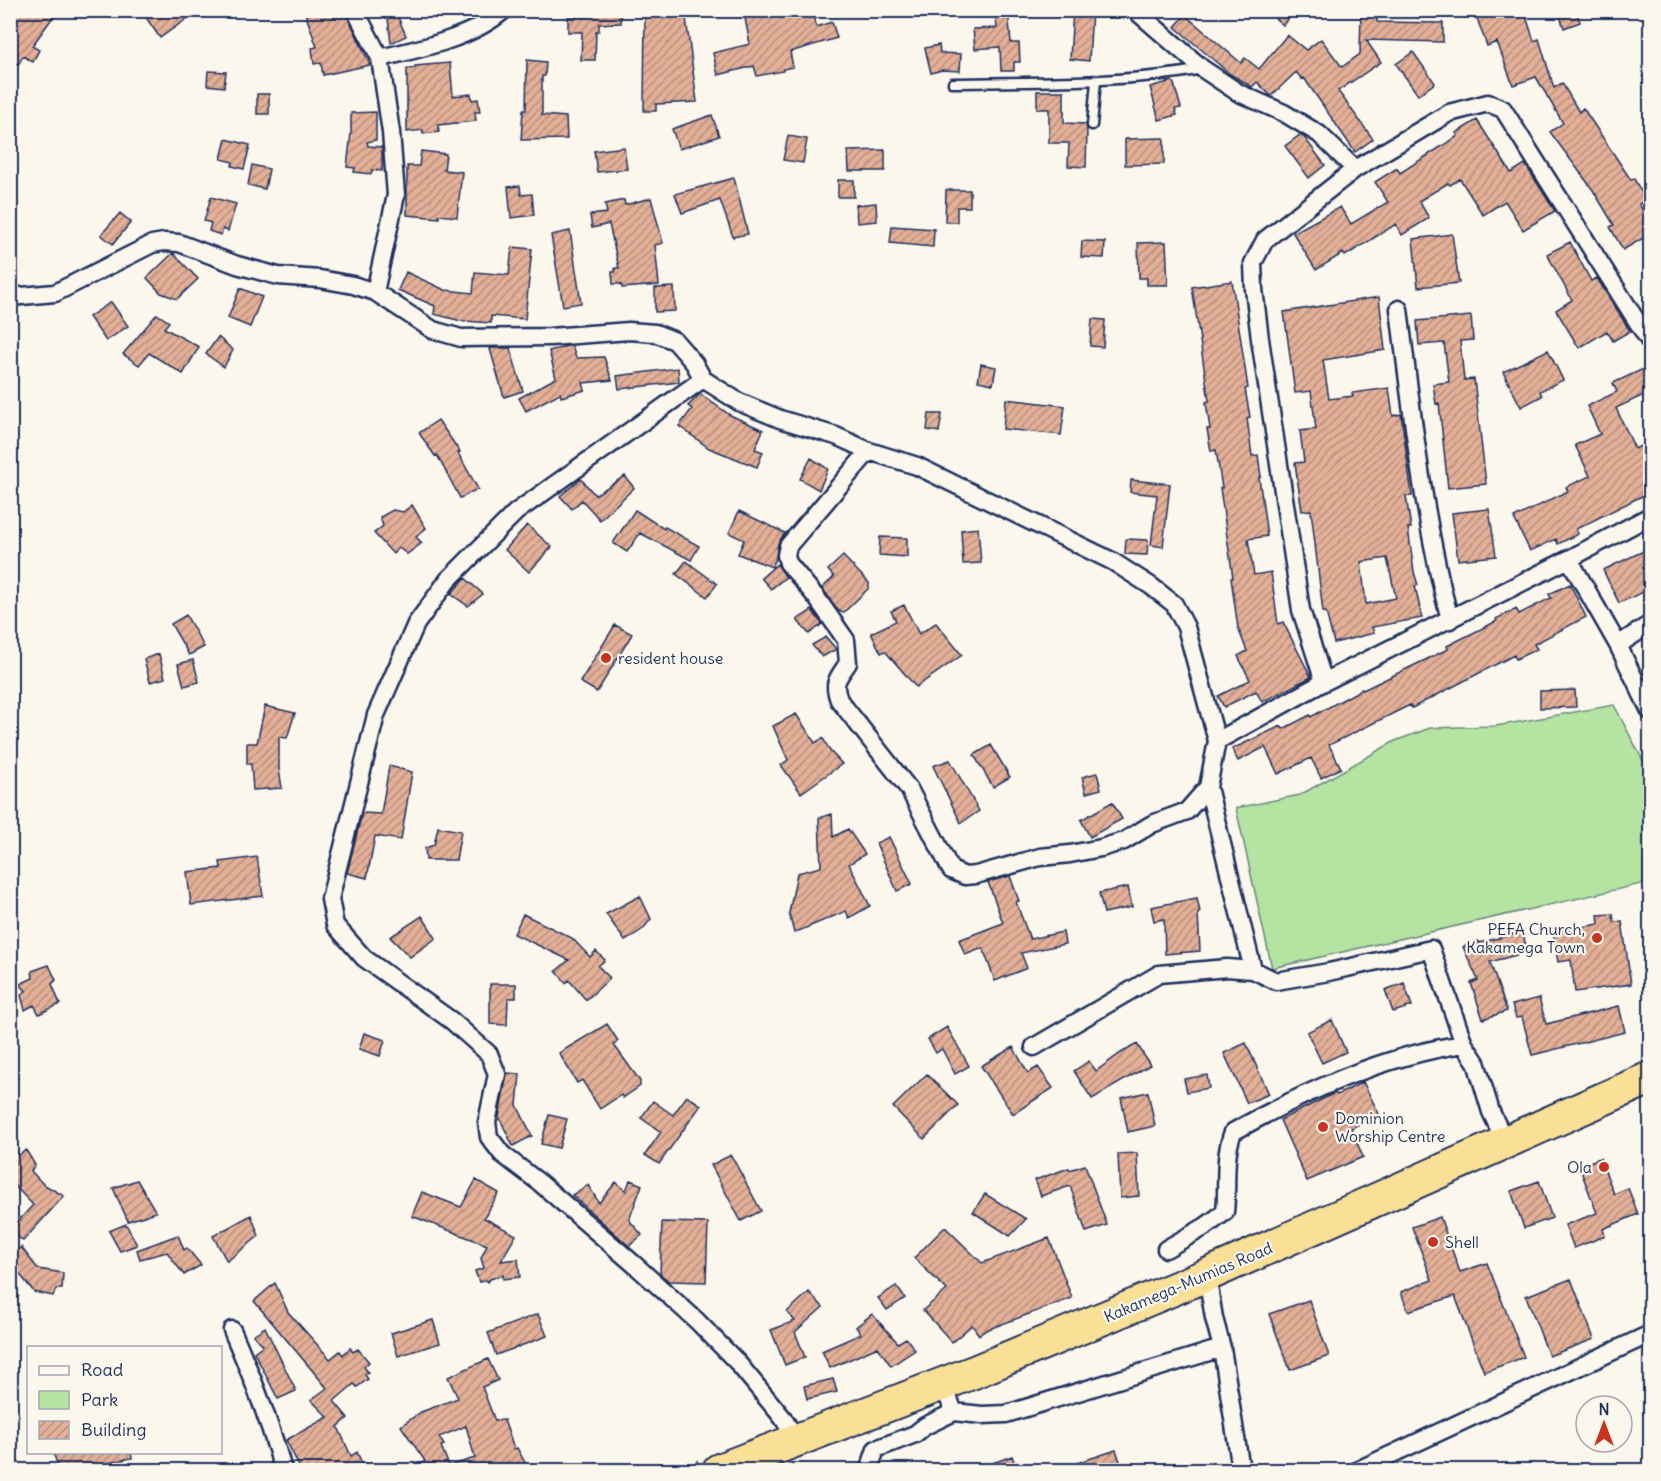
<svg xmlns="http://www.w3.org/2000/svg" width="1661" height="1481" viewBox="0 0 1661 1481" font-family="Delius,sans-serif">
<defs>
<pattern id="building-hatch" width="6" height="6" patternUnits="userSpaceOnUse" patternTransform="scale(1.5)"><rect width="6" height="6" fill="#e3af96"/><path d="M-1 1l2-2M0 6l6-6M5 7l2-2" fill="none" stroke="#b78f7e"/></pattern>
</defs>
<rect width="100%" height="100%" fill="#fbf7ec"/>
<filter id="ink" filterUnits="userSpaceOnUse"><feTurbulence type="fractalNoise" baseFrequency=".0167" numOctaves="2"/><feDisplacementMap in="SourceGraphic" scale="12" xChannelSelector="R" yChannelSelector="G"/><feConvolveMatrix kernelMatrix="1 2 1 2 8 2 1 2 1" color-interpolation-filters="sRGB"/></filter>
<g filter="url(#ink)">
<path fill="#b4e3a2" stroke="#688980" stroke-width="1.5" d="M1614,705L1650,774V882L1272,968L1236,808L1300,795L1395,741L1430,728L1496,726Z"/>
<path fill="url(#building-hatch)" stroke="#1b2f5e" stroke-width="1.5" fill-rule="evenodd" d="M21,10H58L32,46L39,50L33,62L23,56L10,79V25Z
M141,10H199L160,38Z
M304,10H345L370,65L323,75L321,63L314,64L312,48L317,47Z
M387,10H395L406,36L391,43Z
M577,10H621V23L599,24V31H596L595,60H581L582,32H568V17L577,16Z
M645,10H685L697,102L656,104V111H644Z
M782,10H814L816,27L832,22L837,38L790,52L793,67L783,69V71L757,76L754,66L718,75L713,53L750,44L745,18Z
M995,10H1008L1011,43H1019L1020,62H1014V71H1001L1000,47L975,49L973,29L997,28Z
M1073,10H1092L1089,61L1070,59Z
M1265,10H1295L1283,25Z
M1361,10H1377V22L1443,23V42L1366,40L1381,62L1338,91L1373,139L1355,152L1304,78L1302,79L1296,72L1271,96L1257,82L1252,87L1230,74L1175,27L1185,15L1241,63L1245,58L1259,69L1287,35L1306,50L1321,39L1342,67L1360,54Z
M1474,10H1524L1534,41L1539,39L1554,88L1562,83L1579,112L1583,108L1631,180L1634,179L1646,200L1639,204L1650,223V234L1623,250L1610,227L1614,225L1593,190L1550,132L1563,123L1536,77L1513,85L1497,42L1487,46Z
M1558,10H1576L1580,22L1564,28Z
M939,45L940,53L961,54L960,71L942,70L931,73L925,48Z
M1413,52L1435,83L1418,95L1396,64Z
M527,60L546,62L545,76H542V115L566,117L567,139L521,140L523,110H526Z
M450,63L453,96L471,94L472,100L478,99L480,112H475L476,121L438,125L439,132L423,134V130L407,132V69L415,68V66Z
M208,71L226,72L224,87L207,85Z
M1172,81L1174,84L1181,108L1175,109L1177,115L1159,120L1150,87Z
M1037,91H1064V123L1086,124L1087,129L1086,167L1068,166L1069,143H1049V109H1037Z
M257,94H269V114H257Z
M376,112V140L367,142L368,146L382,147V171L372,170L371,174L354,172L355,168L347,167L351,133V113Z
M712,115L719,136L679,149L672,129Z
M1477,120L1511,173L1525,164L1555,211L1523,230L1505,201L1483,215L1460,179L1450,185L1448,183L1419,201L1429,218L1402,235L1396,224L1345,256L1343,253L1316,270L1293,233L1340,207L1351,224L1388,202L1375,182L1397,168L1400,173L1458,136L1456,133Z
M1300,135L1304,137L1325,165L1309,178L1285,146Z
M788,136L807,139L803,163L783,160Z
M1164,138V164L1125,165V139Z
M226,139L250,145L244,169L232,166L233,162L221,159Z
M624,147L627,169L597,172L594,151Z
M885,150V171H849L848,151Z
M421,151L446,154L444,170L462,172L457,217L439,215V218L407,215V166H419Z
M252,165L269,169L265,189L248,185Z
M734,178L748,234L733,237L720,200L682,213L675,194Z
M838,180H854V197H838Z
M520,186L521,195L532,194L534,215L511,218L508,187Z
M946,190H970V207H957V222H945Z
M211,197L236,204L228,231L223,229L221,235L209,231L211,223L204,221Z
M651,198L663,243L655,245L659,285L622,288L621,284H613L612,272H615V268H619L609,224L592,228L590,215L607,213L605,204L624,200L625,205Z
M876,203L877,221L857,223L856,205Z
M120,213L131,222L113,244L101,235Z
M892,226L934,229L933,247L890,243Z
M570,231L581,303L563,306L551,235Z
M1452,234L1459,283L1418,287L1413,239Z
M1082,241L1105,242L1104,258L1081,257Z
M1166,242L1168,285H1147V278H1139L1138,243Z
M1570,242L1591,281L1597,278L1630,331L1613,341L1607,331L1579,348L1556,310L1572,300L1547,254Z
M512,247L532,249L525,319L491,316V323L465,321V322L434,314L435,306L398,290L406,272L445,290L473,293L475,272L509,275Z
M173,253L198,279L177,299L161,293L147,278Z
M1232,281L1248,388L1245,389L1250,417L1247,418L1252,456L1258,455L1261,477H1259L1267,536L1248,539L1254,575L1271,572L1278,624L1283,622L1311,677L1262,702L1256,691L1224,707L1218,696L1250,680L1238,656L1247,651L1238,628L1231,578H1233L1220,488H1222L1216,450L1211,451L1207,429H1210L1206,402L1209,401L1192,287Z
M674,287L675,311L655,312V288Z
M240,288L262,297L250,327L228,318Z
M1379,297L1385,350L1323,360L1329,399L1353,396L1352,393L1389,388L1393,416L1401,414L1412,496H1406L1411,528H1408L1414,572L1418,585L1415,586L1422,618L1372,627L1374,633L1334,643L1326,612H1323L1311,510L1302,511L1295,463L1304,462L1300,431L1316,429L1311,391L1295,393L1284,312ZM1387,558L1396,598L1366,604L1361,562Z
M111,302L128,326L106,341L89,317Z
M157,314L169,322L164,328L199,347L183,374L149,353L139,365L123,354Z
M1471,316L1473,340L1460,341L1464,380L1474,379L1486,484L1448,488L1439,403L1436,404L1433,384L1449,382L1444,343L1419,345L1417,321Z
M1092,319L1105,320L1103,347L1090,346Z
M218,337L233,350L224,367L206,354Z
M567,346H572L576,358L604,357L612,380L583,383L585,390L561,397L560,393L526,411L519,398L556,378L549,351Z
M493,348H510L523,391L504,397L490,349Z
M1548,350L1563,380L1540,391L1542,396L1521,407L1503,372Z
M981,364L996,367L993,384L978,381Z
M1650,366V392L1616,408L1635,449L1650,441V492L1576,529L1578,534L1558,544L1556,539L1530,551L1514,518L1568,491L1566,487L1590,476L1575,445L1600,434L1587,406L1617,392L1613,383Z
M678,368L679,382L619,389L617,376Z
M700,394L730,415L763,430L755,449L763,452L757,467L709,448L679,426L692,409L688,406Z
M1006,399L1065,406L1061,435L1003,429Z
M929,414H942L939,432L927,430Z
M438,420L460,452L458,453L478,489L460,498L437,455L435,456L419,433Z
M811,458L828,469L819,490L800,479Z
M625,476L634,488L600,520L582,500L572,509L560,496L581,479L595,495Z
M1131,480L1170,484L1163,547L1151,545L1157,495L1130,492Z
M412,505L426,528L416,537L422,543L407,554L399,548L393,554L374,533L383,526L380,517L393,510L403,512Z
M1489,509L1496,556L1458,560L1452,513Z
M635,510L664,529L665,527L699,546L691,560L640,533L627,552L613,543Z
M739,511L785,533L778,543L776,558L772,567L738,554L744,540L729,533Z
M527,525L552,547L529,572L505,550Z
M978,528L981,563L963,564L961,530Z
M880,537L907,538V557L879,555Z
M1126,539L1148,540L1147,555L1125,554Z
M1650,548V589L1619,603L1603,570Z
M843,556L869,583V588L843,613L838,610L822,588L834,577L828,570Z
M686,561L717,584L707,597L676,574Z
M777,564L786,577L771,589L761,578Z
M465,578L483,594L468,606L451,594Z
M1570,584L1586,617L1534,644L1537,649L1516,659L1514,655L1412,708L1410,705L1329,745L1341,768L1321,778L1311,758L1278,774L1265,747L1238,761L1232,749L1281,726L1283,729L1310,715L1311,717L1362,689L1363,690L1448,649L1447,646L1497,621L1496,619L1516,609L1519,614L1551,598L1549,594Z
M904,605L919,634L936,623L962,655L916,687L885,651L881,653L871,633L896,621L891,611Z
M812,610L822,624L809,634L797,620Z
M186,615L204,647L189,655L171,624Z
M615,625L632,634L597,692L580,682Z
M826,637L836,649L822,657L812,645Z
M159,654L165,678L150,682L144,659Z
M193,660L199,682L184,686L178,664Z
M1575,690L1576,707L1540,708V691Z
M265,706L295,713L287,738L279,737V769L282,788L253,790L251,764H247V743H257Z
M796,714L815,743L823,738L830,751L842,764L801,793L781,765L788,760L773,726Z
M991,745L1010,777L993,787L974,755Z
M950,760L979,811L961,823L933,766Z
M389,766L412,772L401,840L375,836L367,878L347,873L362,813L381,814Z
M1097,773L1101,789L1086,793L1082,777Z
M1112,802L1122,819L1090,837L1081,820Z
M832,814L833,837L848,829L865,854L849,864L870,906L849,918L846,911L794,933L789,913L797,873L821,867L819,818Z
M438,827L461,831L456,860H426L425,848L434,845Z
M889,837L912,884L897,891L876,843Z
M257,857L263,896L191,905L187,872L221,868L220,862Z
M1010,876L1019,901L1016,902L1030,939L1063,932L1065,944L1021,953L1027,968L995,981L983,948L965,955L959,940L1003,923L988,882Z
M1128,887L1132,907L1104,913L1099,893Z
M640,896L651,919L643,929L625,941L606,914Z
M1197,898L1200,912L1198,913L1200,951L1165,954L1164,919L1154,921L1151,907Z
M523,914L572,938L590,957L596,951L605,960L598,966L610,978L586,1000L569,980L566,983L556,971L569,960L514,934Z
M1613,914L1614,922L1622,921L1631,984L1575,992L1571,960L1558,962L1553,932L1599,924L1598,915Z
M422,916L436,938L410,957L390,937Z
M1522,932L1528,952L1490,962L1507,1011L1483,1019L1471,983L1478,980L1463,947L1478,941L1479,943Z
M49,965L56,980L52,984L60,1004L39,1014L34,1005L25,1010L21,995L26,991L20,984L33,978L32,971Z
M1404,983L1412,1006L1393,1012L1385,990Z
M490,984H516V998H508L507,1025L490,1024Z
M1539,998L1546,1024L1619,1006L1625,1032L1532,1055L1522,1017L1516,1018L1512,1005Z
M1332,1020L1346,1052L1322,1063L1307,1032Z
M607,1024L618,1041L614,1045L640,1081V1086L623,1098L621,1095L600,1109L582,1080L577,1083L559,1053Z
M947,1027L969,1066L955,1074L942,1049L936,1053L928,1039Z
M364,1033L385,1040L380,1056L359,1049Z
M1246,1043L1269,1094L1247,1103L1224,1053Z
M1137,1044L1150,1065L1092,1099L1074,1071L1089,1061L1096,1071L1121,1053Z
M1013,1047L1028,1073L1038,1067L1053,1088L1013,1114L981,1066Z
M507,1073L520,1074L517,1105L532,1136L513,1146L499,1117Z
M927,1074L958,1105L924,1139L893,1107Z
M1207,1075L1209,1088L1187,1092L1184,1079Z
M1363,1082L1379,1114L1351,1128L1363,1157L1307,1181L1280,1120L1335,1093L1337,1095Z
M1148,1092L1155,1126L1128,1132L1121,1098Z
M687,1096L701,1105L659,1164L645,1155L661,1132L641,1118L653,1101L673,1115Z
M549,1115L567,1119L559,1148L541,1144Z
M10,1144L19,1155L26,1150L35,1165L31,1171L43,1184L64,1196L23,1241L10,1230L33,1205L10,1181Z
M1137,1153L1139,1196L1120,1198L1118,1154Z
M731,1155L761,1211L741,1221L711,1165Z
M1600,1158L1614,1194L1628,1188L1638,1214L1603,1229L1605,1236L1574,1248L1565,1225L1597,1213L1579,1166Z
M1085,1165L1107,1225L1086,1232L1070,1186L1041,1196L1035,1180L1069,1168L1070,1170Z
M137,1180L156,1212L128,1221L113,1188Z
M476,1180L499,1193L484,1218L516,1235L501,1261L518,1259L520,1277L503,1279V1275L490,1279L488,1282L487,1280L479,1282L475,1271L484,1268L481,1258L487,1245L412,1216L422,1192L461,1207Z
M630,1180L642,1185L629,1220L642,1235L629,1246L572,1195L588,1185L599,1203L616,1182L626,1191Z
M1539,1181L1552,1218L1524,1228L1511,1191Z
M985,1194L1026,1219L1010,1236L973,1212Z
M251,1215L259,1236L227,1261L213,1236Z
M1440,1217L1460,1272L1487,1263L1524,1357L1484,1372L1455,1296L1408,1311L1401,1292L1432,1280L1412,1227Z
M662,1222L708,1223L706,1282L669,1281L660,1274Z
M126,1224L137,1245L120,1251L109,1231Z
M945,1227L982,1263L1049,1238L1072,1298L986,1330L979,1335L972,1325L952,1342L923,1310L947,1290L914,1258Z
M178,1235L184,1250L187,1248L201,1265L184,1275L167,1252L140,1259L137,1250Z
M21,1247L38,1269L63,1273L62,1289H56L53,1296L34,1292L10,1262V1255Z
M1571,1279L1594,1339L1549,1356L1526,1296Z
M275,1283L288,1312L330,1359L340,1351L343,1355L350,1348L353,1352L358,1349L369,1362L364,1367L368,1372L365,1375L368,1379L357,1387L354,1384L334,1401L348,1418L338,1427L351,1456L357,1452L365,1470H301L286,1440L328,1417L311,1400L327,1388L254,1301Z
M896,1286L905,1298L887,1310L878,1298Z
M809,1292L823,1307L795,1332L805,1357L785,1365L771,1330L795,1321L787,1312Z
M1309,1300L1329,1356L1290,1370L1269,1314Z
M538,1314L547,1336L496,1355L488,1333Z
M872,1314L898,1343L906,1338L915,1350L891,1366L878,1347L830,1368L822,1351L861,1334L856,1327Z
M433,1320L440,1343L398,1356L391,1333Z
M265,1327L296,1391L278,1399L254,1352L263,1345L253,1335Z
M488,1359L498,1380L482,1387L495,1421L504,1420L514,1449L517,1448L529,1470H412L425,1461L401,1426L421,1412L458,1398L448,1377ZM466,1426L475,1458L449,1466L441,1446L444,1445L439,1437Z
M833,1379L837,1392L807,1399L804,1386Z
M1116,1450L1123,1470H1063L1062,1468Z
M53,1452H131L132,1458L75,1470H59Z
M1012,1456L1017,1470H976V1469Z"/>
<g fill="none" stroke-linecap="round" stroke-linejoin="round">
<g stroke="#1b2f5e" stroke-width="13">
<path id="lane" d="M953,83C1036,81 1121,84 1203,69
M1092,125L1096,81"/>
</g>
<g stroke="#1b2f5e" stroke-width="21">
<path id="street" d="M355,10L380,58L391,132L396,195L375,292
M1135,10L1203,69L1239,93L1284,113L1319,134L1355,169
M380,58C420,49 472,38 504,10
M10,297L55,293L152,244L164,242L179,243L237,265L278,276L320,279L353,285L375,292L433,330L461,338L550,337L629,331L655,333L675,341L694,363L703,379L739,402L780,419L836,436L869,451L917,466L1112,561L1151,586L1174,604L1186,627L1217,741
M1399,309C1412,413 1423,518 1450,620
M703,379L516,512L448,580L416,624L376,715L330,899L335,925L364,958L452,1021L489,1054L497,1074L487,1122L489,1137L502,1154L540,1183L635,1265L697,1321L737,1362L783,1418L797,1441
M869,451L788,546L786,555L788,563L816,597L846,640L848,663C838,678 832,682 839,700L909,789L951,870L965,876L976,875L1040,857L1070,854L1101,848L1124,841L1152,824L1187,811L1208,787
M1650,516L1569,559L1618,645L1650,711
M1569,559L1324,682L1301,610L1260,339L1254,289L1253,263L1265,240L1355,169L1449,113L1488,103L1503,109L1650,342
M1618,645L1650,624
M1253,970L1208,787L1217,741L1324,682
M1034,1047L1159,974L1227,968L1253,970L1276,981L1329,972L1431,949L1464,1044
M1166,1249L1206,1226L1225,1212C1228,1186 1223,1157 1233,1132C1304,1092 1382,1056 1464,1044L1476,1062L1491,1112L1505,1141
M1207,1275L1214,1318L1222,1348L1241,1470
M232,1330C252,1376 270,1422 283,1470
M943,1384L954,1412L982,1415L1006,1414L1222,1348
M869,1470L876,1449L915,1434L925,1426L954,1412
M1358,1470L1650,1334"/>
</g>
<g stroke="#1b2f5e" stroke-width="36">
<path id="highway" d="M719,1470L974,1372L1207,1275L1650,1078"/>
</g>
<path stroke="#1b2f5e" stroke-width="3" stroke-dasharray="1.5 4.5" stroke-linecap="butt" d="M674,1470L698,1461"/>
<use href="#lane" stroke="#fbf7ec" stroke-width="8"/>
<use href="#street" stroke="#fbf7ec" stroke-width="16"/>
<use href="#highway" stroke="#fadf96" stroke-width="32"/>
</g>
</g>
<g fill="#c8321e" stroke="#fbf7ec" stroke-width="2">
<circle cx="606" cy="658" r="6"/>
<circle cx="1597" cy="938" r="6"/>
<circle cx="1323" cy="1127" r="6"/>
<circle cx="1604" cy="1167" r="6"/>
<circle cx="1433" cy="1242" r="6"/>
</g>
<g text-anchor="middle" stroke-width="4.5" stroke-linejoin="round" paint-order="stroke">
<g font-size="16" fill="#1b2f5e" stroke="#fbf7ec" text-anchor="start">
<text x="618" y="664">resident house</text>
<text x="1585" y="935" text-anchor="end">PEFA Church,<tspan x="1585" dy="18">Kakamega Town</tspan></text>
<text x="1335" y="1124">Dominion<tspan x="1335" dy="18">Worship Centre</tspan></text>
<text x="1592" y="1173" text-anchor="end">Ola</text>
<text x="1445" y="1248">Shell</text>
</g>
<g font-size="16" fill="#1b2f5e" stroke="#fbf7ec">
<text transform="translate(1188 1282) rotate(-23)" y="6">Kakamega-Mumias Road</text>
</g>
</g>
<rect width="1661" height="1481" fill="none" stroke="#fbf7ec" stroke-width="36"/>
<rect x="18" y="18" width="1625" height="1445" fill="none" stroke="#1b2f5e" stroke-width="2" filter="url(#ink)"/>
<rect x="27" y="1346" width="195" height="108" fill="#fbf7ec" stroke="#a1a7b3" stroke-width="1.5"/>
<rect x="39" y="1366" width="30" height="9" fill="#fbf7ec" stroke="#a1a7b3" stroke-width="1.5"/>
<text x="81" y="1376" font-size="18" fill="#1b2f5e">Road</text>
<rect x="39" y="1391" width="30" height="18" fill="#b4e3a2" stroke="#a1a7b3" stroke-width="1.5"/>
<text x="81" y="1406" font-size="18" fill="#1b2f5e">Park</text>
<rect x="39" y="1421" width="30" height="18" fill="url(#building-hatch)" stroke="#a1a7b3" stroke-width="1.5"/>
<text x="81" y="1436" font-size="18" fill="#1b2f5e">Building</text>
<g transform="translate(1604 1424)"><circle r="28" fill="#fbf7ec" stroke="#a1a7b3" stroke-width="1.5"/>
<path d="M0-4.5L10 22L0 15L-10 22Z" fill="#c8321e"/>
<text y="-9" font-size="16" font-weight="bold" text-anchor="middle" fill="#1b2f5e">N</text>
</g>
</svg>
